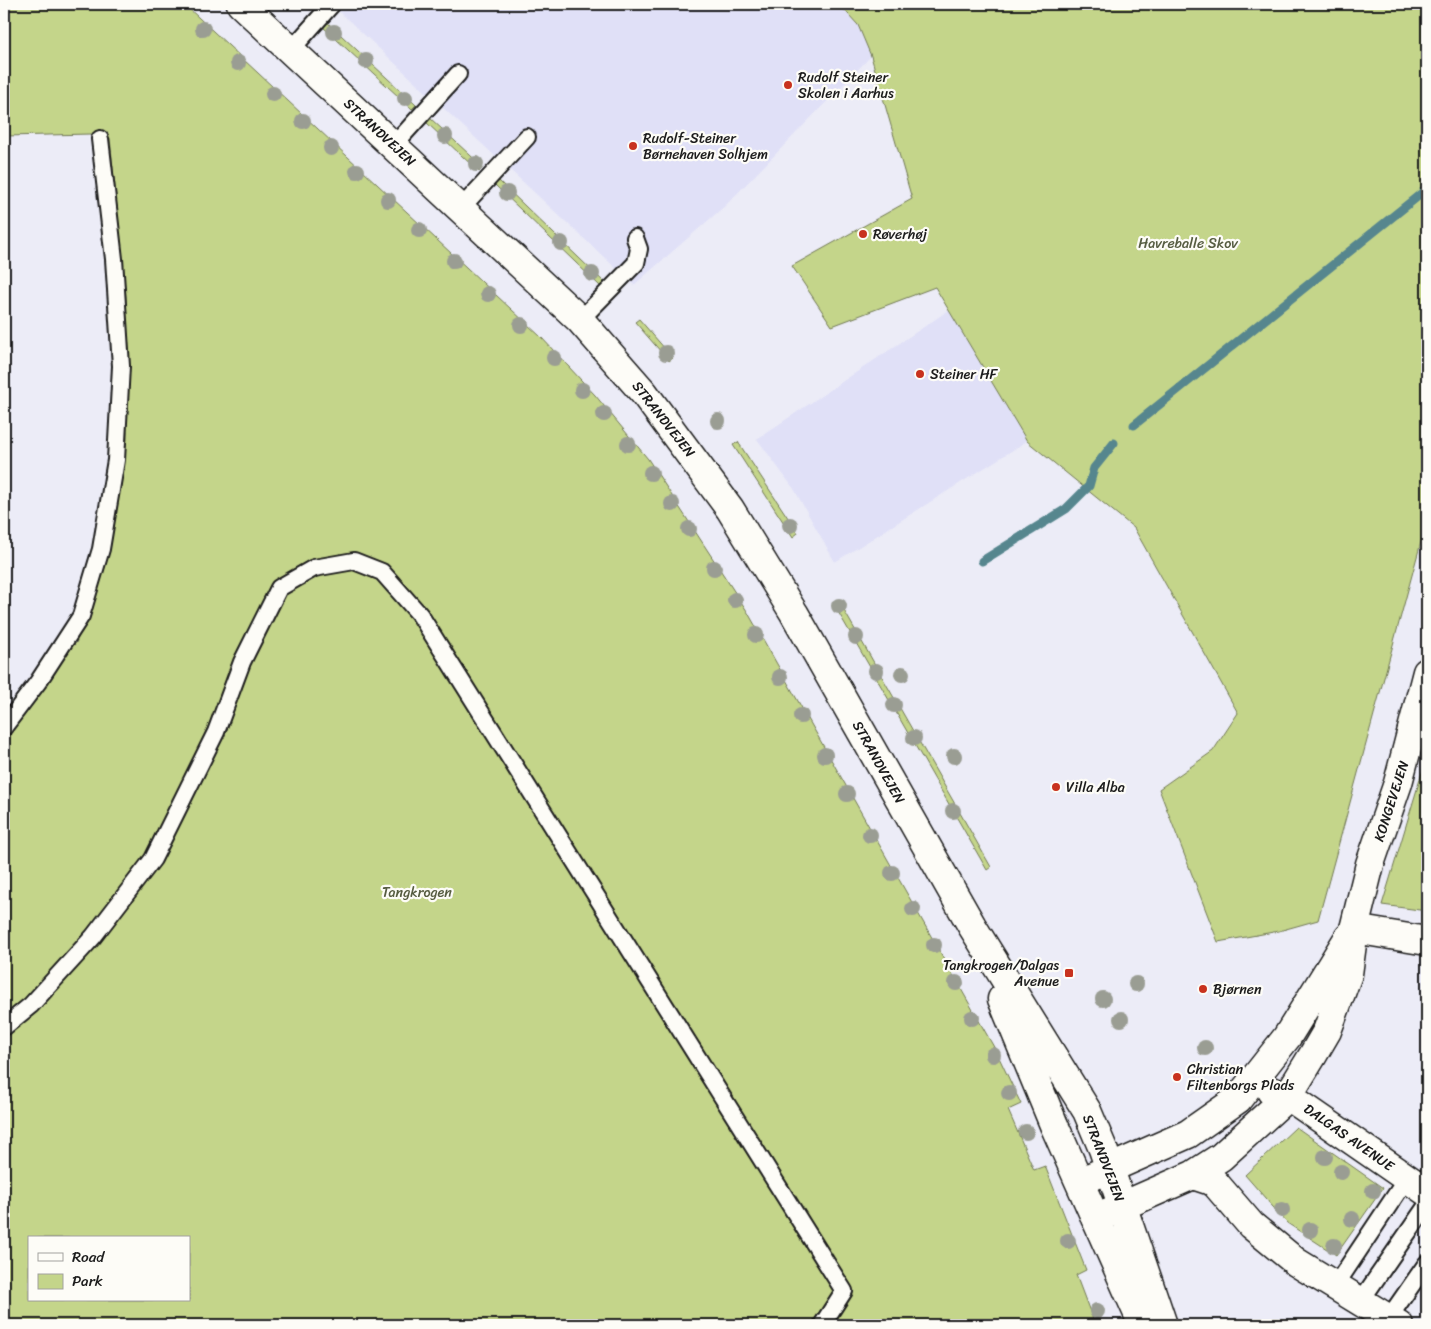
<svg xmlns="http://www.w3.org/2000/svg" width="1431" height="1329" viewBox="0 0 1431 1329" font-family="Sriracha,sans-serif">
<rect width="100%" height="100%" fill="#ececf7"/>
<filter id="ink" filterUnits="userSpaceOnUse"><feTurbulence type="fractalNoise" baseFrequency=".02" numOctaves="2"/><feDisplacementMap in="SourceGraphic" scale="10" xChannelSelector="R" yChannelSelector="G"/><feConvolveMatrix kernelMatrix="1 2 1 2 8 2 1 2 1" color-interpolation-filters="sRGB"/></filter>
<g filter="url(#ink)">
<path fill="#e0e0f7" d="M331,4H839L858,25L871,56L726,205L634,285Z
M949,310L1027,441L835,562L794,489L757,439Z"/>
<path fill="#c4d58a" stroke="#707853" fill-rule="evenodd" d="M4,4H184L541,337L595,395L648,459L747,611L995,1049L1021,1104L1008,1110L1034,1170L1045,1166L1086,1270L1076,1275L1095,1325H4V717L76,643L88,613L121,479L127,440L126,297L110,138L90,134L6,136L4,119ZM29,1238H189V1300H29Z
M839,4H1427V520L1318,920L1279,931L1218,942L1159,789L1213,751L1238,713L1134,528L1027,441L935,287L832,326L792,266L912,199L871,56L858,25Z
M327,22L416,105L412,109L323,27Z
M430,118L483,167L479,172L426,122Z
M499,181L605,283L601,287L495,185Z
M639,319L673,358L669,361L635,322Z
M738,442L798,533L793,537L733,445Z
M838,600L991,867L987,870L833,603Z
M1427,756V911L1382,905Z
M1296,1127L1383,1188L1336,1255L1287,1223L1245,1175Z"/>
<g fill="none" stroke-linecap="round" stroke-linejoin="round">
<path stroke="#56868e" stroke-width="9" d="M1134,425L1422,193L1427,186
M982,561L1066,509L1089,486L1094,468L1114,443"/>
<g stroke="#1c1c1c" stroke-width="20">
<path id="lane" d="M291,50L332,4
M394,145L458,74
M461,208L527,137
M580,320L636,263L639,249L635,238
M4,727L38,682L81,616L101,549L116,460L121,366L114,259L100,139
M4,1027L31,1005L93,937L153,859L216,732L242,662L279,588L314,568L354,561L382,572L420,615L844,1291L822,1325
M1335,1286L1407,1178
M1360,1302L1427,1205
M1388,1319L1427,1263"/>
</g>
<g stroke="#1c1c1c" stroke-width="31">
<path id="street" d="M1354,929L1427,941"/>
</g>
<g stroke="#1c1c1c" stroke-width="31">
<path id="secondary" d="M241,4L580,320L644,393L730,509L794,613L972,926L1087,1111L1103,1149L1163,1325
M1002,999L1054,1125L1143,1325
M1271,1091L1288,1096L1427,1192
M1193,1175L1214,1182L1251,1225L1296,1262L1399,1325
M1093,1176L1188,1134L1238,1099L1287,1037L1349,937
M1095,1218L1193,1175L1221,1157L1288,1096L1313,1055L1327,1031L1348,974L1354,929L1370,864L1398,783L1427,672"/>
</g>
<use href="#lane" stroke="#fdfcf7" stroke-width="16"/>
<use href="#street" stroke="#fdfcf7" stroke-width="28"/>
<use href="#secondary" stroke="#fdfcf7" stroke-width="28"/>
</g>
<g fill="#9a9d93">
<circle cx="203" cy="29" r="8"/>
<circle cx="334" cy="32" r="8"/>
<circle cx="366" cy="61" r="8"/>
<circle cx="238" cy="63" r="8"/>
<circle cx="273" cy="94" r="8"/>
<circle cx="405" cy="98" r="8"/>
<circle cx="303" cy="121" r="8"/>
<circle cx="445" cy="136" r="8"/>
<circle cx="331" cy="148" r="8"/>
<circle cx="476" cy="164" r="8"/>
<circle cx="357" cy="171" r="8"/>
<circle cx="507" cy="193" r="8"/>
<circle cx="388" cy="200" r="8"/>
<circle cx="419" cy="230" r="8"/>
<circle cx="561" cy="243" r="8"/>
<circle cx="454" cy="261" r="8"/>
<circle cx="592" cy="274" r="8"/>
<circle cx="488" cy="294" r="8"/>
<circle cx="521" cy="325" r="8"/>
<circle cx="666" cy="353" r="8"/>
<circle cx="554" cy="358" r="8"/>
<circle cx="582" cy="390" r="8"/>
<circle cx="604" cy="414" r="8"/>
<circle cx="718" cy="421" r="8"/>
<circle cx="628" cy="444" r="8"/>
<circle cx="651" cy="473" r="8"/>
<circle cx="672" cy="504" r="8"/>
<circle cx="790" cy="525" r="8"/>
<circle cx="689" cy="529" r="8"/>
<circle cx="714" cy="568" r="8"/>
<circle cx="735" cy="600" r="8"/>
<circle cx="839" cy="606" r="8"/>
<circle cx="756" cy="635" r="8"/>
<circle cx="856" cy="637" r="8"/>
<circle cx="876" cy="671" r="8"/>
<circle cx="902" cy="674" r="8"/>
<circle cx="780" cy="677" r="8"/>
<circle cx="894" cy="705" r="8"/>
<circle cx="801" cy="716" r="8"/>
<circle cx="914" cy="738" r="8"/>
<circle cx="825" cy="755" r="8"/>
<circle cx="954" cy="756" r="8"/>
<circle cx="847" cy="794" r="8"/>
<circle cx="953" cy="811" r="8"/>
<circle cx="870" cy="835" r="8"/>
<circle cx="892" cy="873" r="8"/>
<circle cx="913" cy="909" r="8"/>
<circle cx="934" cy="945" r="8"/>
<circle cx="956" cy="983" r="8"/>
<circle cx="1136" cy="984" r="8"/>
<circle cx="1103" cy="999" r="8"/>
<circle cx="972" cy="1018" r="8"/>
<circle cx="1121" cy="1019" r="8"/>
<circle cx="1205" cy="1048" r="8"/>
<circle cx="993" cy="1055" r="8"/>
<circle cx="1009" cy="1093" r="8"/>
<circle cx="1026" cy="1132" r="8"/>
<circle cx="1325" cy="1157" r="8"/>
<circle cx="1341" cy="1172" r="8"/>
<circle cx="1373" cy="1191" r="8"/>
<circle cx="1282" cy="1210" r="8"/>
<circle cx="1352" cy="1219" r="8"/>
<circle cx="1310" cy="1230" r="8"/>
<circle cx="1068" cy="1241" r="8"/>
<circle cx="1334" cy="1246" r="8"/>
<circle cx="1097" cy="1311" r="8"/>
</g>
</g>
<g fill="#c8321e" stroke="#fdfcf7" stroke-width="2">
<circle cx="788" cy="85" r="5"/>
<circle cx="633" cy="146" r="5"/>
<circle cx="863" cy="234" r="5"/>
<circle cx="920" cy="374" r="5"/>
<circle cx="1056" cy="787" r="5"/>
<rect x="1064" y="968" width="10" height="10" rx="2.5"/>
<circle cx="1203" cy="989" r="5"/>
<circle cx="1177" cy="1077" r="5"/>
</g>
<g text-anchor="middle" stroke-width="4.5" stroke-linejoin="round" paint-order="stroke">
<g font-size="14" fill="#1c1c1c" stroke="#fdfcf7" text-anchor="start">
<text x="798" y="82">Rudolf Steiner<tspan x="798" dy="16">Skolen i Aarhus</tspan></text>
<text x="643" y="143">Rudolf-Steiner<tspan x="643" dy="16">Børnehaven Solhjem</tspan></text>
<text x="873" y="239">Røverhøj</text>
<text x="930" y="379">Steiner HF</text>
<text x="1066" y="792">Villa Alba</text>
<text x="1059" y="970" text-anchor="end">Tangkrogen/Dalgas<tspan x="1059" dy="16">Avenue</tspan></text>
<text x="1213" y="994">Bjørnen</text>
<text x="1187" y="1074">Christian<tspan x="1187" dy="16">Filtenborgs Plads</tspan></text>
</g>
<g font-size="14" fill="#1c1c1c" stroke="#fdfcf7">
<text transform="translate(380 132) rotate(43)" y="5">STRANDVEJEN</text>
<text transform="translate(664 419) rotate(52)" y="5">STRANDVEJEN</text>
<text transform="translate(879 762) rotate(61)" y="5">STRANDVEJEN</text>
<text transform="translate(1391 801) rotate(-72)" y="5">KONGEVEJEN</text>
<text transform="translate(1349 1137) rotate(35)" y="5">DALGAS AVENUE</text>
<text transform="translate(1104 1158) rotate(69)" y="5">STRANDVEJEN</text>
</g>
<g font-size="14" fill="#575d42" stroke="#fdfcf7">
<text x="1188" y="248">Havreballe Skov</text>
<text x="417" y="897">Tangkrogen</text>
</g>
</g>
<rect width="1431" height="1329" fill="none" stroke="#fdfcf7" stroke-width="20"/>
<rect x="10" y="10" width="1411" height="1309" fill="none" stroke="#1c1c1c" stroke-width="2" filter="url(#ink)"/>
<rect x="28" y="1236" width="162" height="65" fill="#fdfcf7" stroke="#a3a29f"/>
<rect x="38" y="1253" width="25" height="8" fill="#fdfcf7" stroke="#a3a29f"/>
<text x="72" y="1262" font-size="15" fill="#1c1c1c">Road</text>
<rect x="38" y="1274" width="25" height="15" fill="#c4d58a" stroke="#a3a29f"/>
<text x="72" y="1286" font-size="15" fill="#1c1c1c">Park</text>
</svg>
